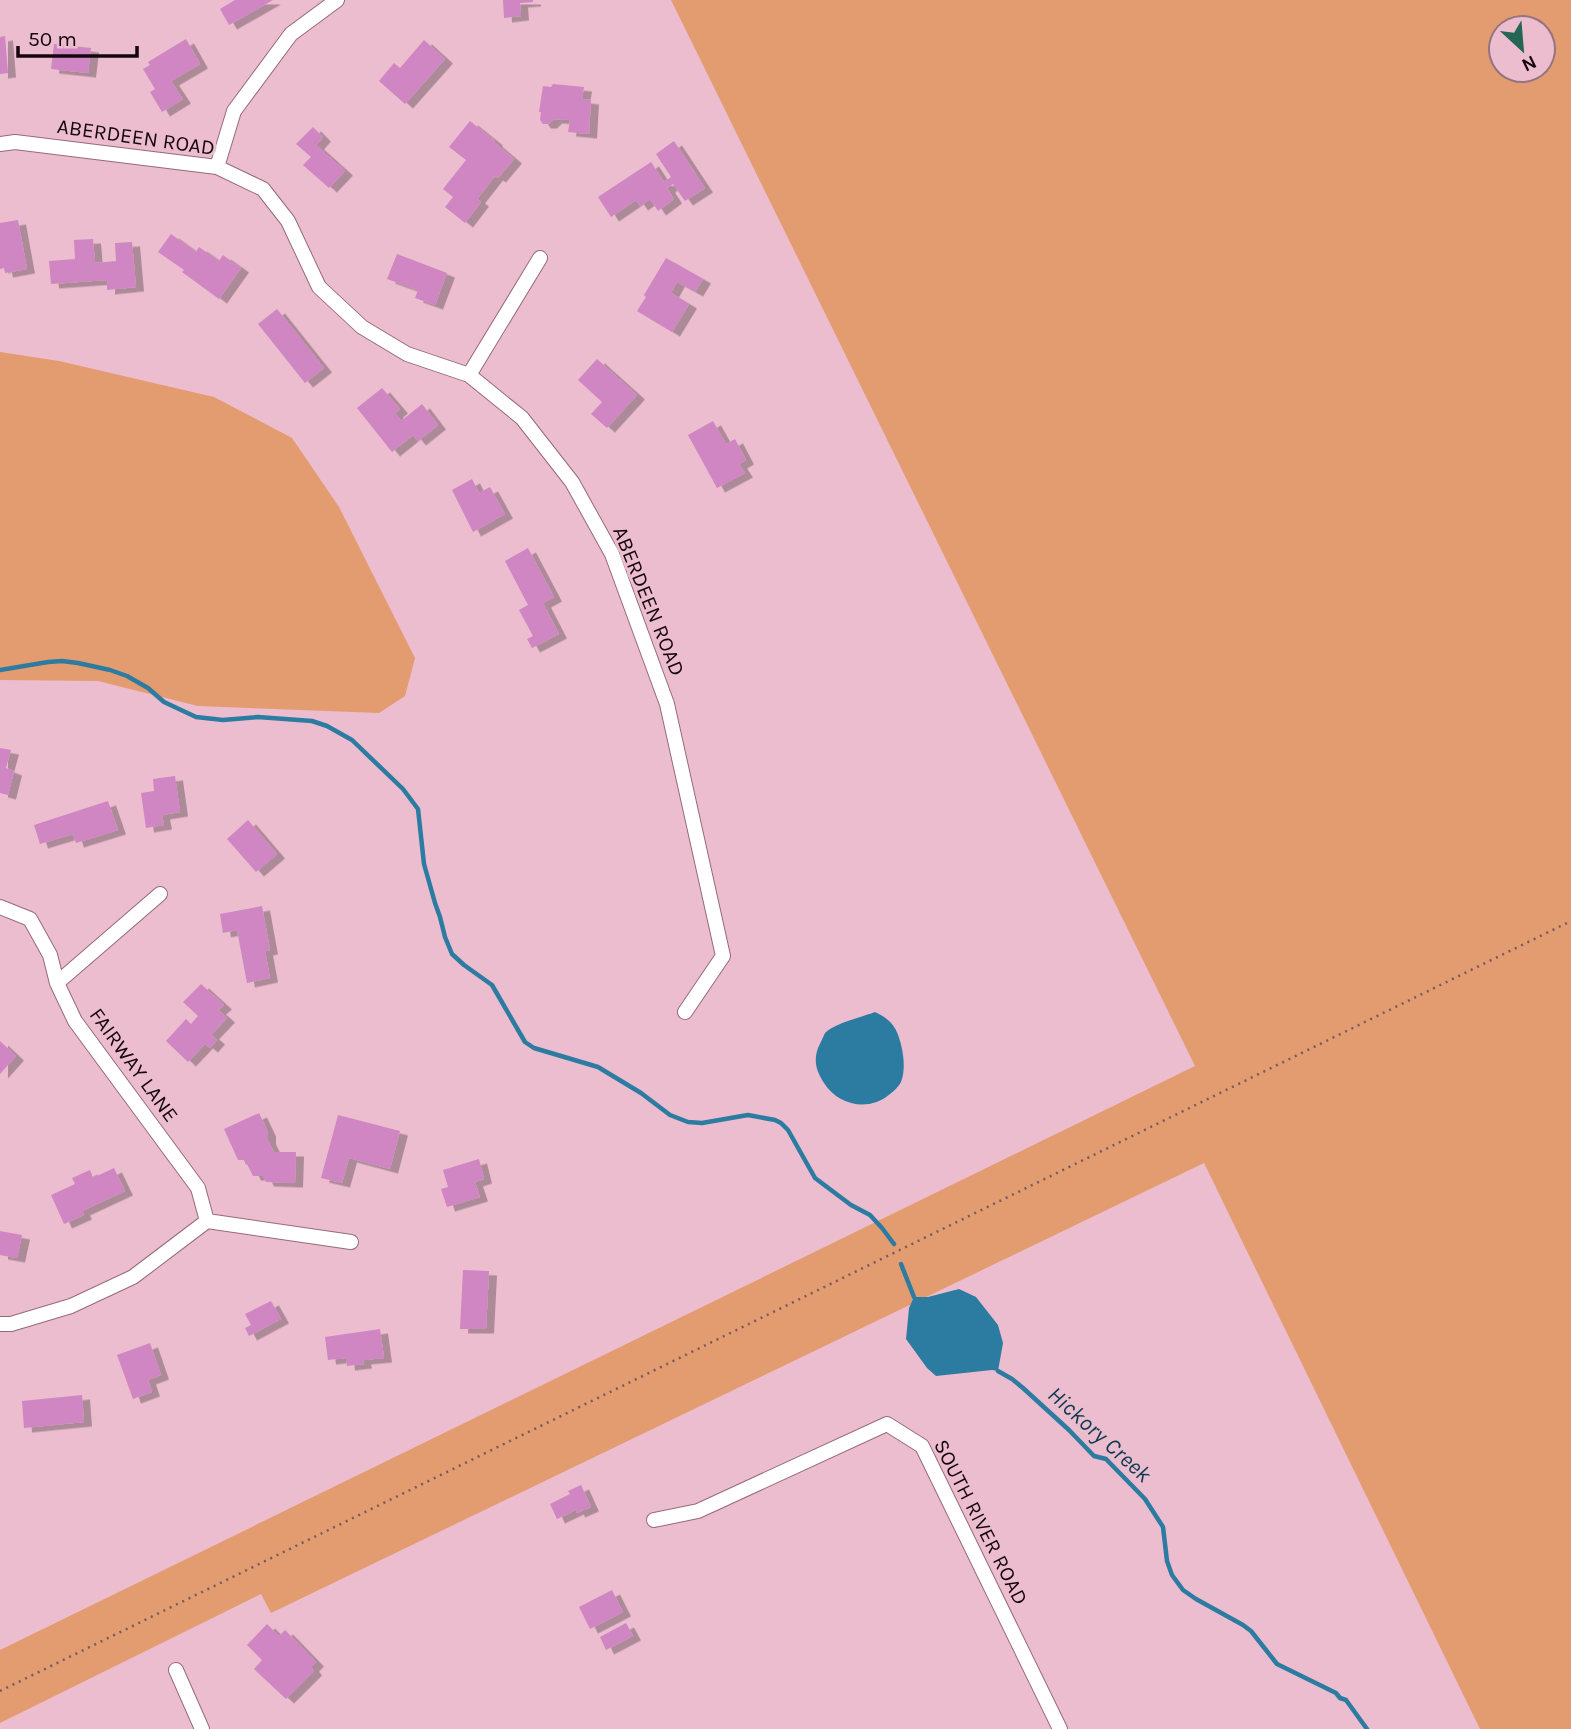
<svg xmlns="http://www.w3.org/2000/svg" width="1571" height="1729" viewBox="0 0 1571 1729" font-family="Karla,sans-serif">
<defs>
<filter id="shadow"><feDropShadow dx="8" dy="4.5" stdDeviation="0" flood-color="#0004"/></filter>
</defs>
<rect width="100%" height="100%" fill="#ecbccf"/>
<path fill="#e39c70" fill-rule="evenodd" d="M671,0H1571V1729H1480L1204,1163L271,1613L261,1594L0,1723V1650L1195,1066ZM1501,28H1543V70H1501Z
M0,352L59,361L214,397L292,438L339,507L415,658L405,696L379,713L198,706L98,681L0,680Z"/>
<path fill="#2c7ca1" d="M875,1012C893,1020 898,1030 902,1049C904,1059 905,1072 901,1082C899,1086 894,1091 890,1094C869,1112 839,1106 824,1083C817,1072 813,1062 818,1048C820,1044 823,1037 825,1033C835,1023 862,1017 875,1012Z
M959,1289L976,1297L998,1325L1003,1343L998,1371L992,1370L936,1376L927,1368L906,1339L909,1308L914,1297H928Z"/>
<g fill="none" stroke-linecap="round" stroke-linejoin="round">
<path stroke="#2c7ca1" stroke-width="4.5" d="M0,670L48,662L62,661L78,663L110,670L127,676L148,688L164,702L196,717L223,720L258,717L312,721L327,726L352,740L403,789L418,809L424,864L435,903L440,917L445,937L452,954L464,965L492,985L525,1042L534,1048L598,1067L641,1093L670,1115L688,1122L702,1123L748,1115L775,1120L781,1123L788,1130L815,1178L851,1205L870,1215L882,1228L894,1244
M901,1264L914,1297
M998,1371L1012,1379L1023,1388L1069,1430L1094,1456L1106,1459L1145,1499L1163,1527L1167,1561L1172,1575L1183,1590L1196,1599L1243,1625L1251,1631L1277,1664L1336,1693L1340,1698L1346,1700L1367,1729"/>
</g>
<path fill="#cf86c3" filter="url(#shadow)" d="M235,0H273L229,25L220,9Z
M503,0H533V2L520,3L521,16L504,18Z
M5,36L8,73L0,74V37Z
M186,39L200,64L171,81L183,99L162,112L150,92L155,89L143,69L150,65L148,62Z
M424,40L445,59L405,104L379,81L394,63L400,68Z
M54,44L91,48L88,73L51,69Z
M553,84L584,87L582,99L591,100L589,134L568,132L570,120L554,119L549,124H543L540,120L541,112H539L543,86L551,87Z
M470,121L495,141L494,142L514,159L498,178L495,176L477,199L481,202L465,223L445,207L453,197L443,189L466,160L449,147Z
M313,127L323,137L316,145L345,171L329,188L303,165L311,157L296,144Z
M674,141L705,188L685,201L673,184L667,188L674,199L658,211L650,199L640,206L636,200L611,217L598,197L651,162L664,182L671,177L656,154Z
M18,220L27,269L5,273L4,268L0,269V223Z
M171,234L196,252L199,247L219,261L223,255L241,268L219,299L182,272L184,270L158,252Z
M93,239L95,263L116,261L115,243L132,242L136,287L107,290V280L51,284L49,261L75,259L74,240Z
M397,254L447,273L435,305L415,298L418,290L387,279Z
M666,258L703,279L695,292L677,282L671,293L689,304L672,332L637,311L646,297L644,295Z
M277,309L324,368L305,383L258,324Z
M597,359L637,395L607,428L591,414L602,402L578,380Z
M382,388L400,409L395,413L401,421L422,404L438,425L418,441L413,435L392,452L357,408Z
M713,421L726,444L735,439L746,460L739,464L745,473L717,488L688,435Z
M472,479L479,493L490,487L505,514L473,532L452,490Z
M528,548L554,597L543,603L559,634L532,648L527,639L533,636L519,610L528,605L505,561Z
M0,748L11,750L6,768L14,771L8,795L0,793Z
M175,776L180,812L162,815L164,825L146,828L141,793L154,791L153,779Z
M108,801L118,830L76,843L73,834L40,844L34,825Z
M248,820L277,854L256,872L227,839Z
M262,906L270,950L265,951L270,978L247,983L237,930L223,933L220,914Z
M201,984L224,1005L218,1010L227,1018L211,1035L217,1040L210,1048L205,1044L188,1062L166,1041L186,1019L191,1024L198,1016L183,1002Z
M0,1041L16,1056L0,1074Z
M259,1113L268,1132V1140L274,1152H296L295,1183L266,1182L263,1176H253L245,1160H238L224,1129Z
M338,1115L400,1131L390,1169L349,1158L342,1183L321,1178Z
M479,1159L484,1179L475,1182L480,1197L447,1207L441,1189L448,1187L443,1170Z
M114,1168L125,1191L82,1211L84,1215L64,1224L51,1195L75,1184L72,1178L90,1170L93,1178Z
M0,1231L22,1235L17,1258L0,1255Z
M463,1270L489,1271L486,1329H460Z
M271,1301L281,1319L249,1336L245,1328L251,1325L245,1314Z
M380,1329L384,1358L363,1360L364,1364L347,1366L346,1358L328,1360L325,1337Z
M150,1343L161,1375L148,1380L152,1392L133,1399L117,1355Z
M82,1395L84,1422L24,1428L22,1401Z
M581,1485L591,1507L577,1513L576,1510L557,1519L550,1504L570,1494L568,1491Z
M612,1590L623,1612L590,1629L579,1607Z
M626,1623L633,1636L606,1650L600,1637Z
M267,1624L279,1636L285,1630L316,1662L311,1667L314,1671L286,1699L254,1669L262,1660L247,1645Z"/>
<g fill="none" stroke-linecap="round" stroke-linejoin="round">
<g stroke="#966a7c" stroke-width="16">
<path id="minor" d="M0,144L15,142L217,167L263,189L288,221L319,287L362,327L407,354L469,375L522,418L572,482L612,554L667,704L723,956L685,1012
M217,167L234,111L291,34L337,0
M469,375L540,258
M0,907L30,919L50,955L57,983L75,1021L198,1188L207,1221
M57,983L160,894
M0,1324H11L71,1306L133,1277L207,1221L351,1242
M654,1520L698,1511L887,1424L922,1446L1060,1729
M176,1670L202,1729"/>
</g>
<path stroke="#775965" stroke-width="2.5" stroke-dasharray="2 5" stroke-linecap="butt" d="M0,1691L1571,921"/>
<use href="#minor" stroke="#fff" stroke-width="14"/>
</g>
<g text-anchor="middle" stroke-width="6" stroke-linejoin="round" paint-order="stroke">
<g font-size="21" fill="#15060d" stroke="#ecbccf">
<text transform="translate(136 137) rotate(8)" y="7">ABERDEEN ROAD</text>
<text transform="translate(649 601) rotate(68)" y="7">ABERDEEN ROAD</text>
<text transform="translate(134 1065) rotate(54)" y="7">FAIRWAY LANE</text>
<text transform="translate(981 1522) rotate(63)" y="7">SOUTH RIVER ROAD</text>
</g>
<g font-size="23" font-style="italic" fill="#0d3a4f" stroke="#ecbccf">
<text transform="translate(1100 1434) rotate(42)" y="8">Hickory Creek</text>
</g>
</g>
<g transform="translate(1522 49) rotate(154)"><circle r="33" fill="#ecbccf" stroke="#967381" stroke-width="2"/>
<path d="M0-5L12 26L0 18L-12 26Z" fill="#246554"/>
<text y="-10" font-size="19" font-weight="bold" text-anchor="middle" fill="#15060d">N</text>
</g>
<path d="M18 46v10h119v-10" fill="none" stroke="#15060d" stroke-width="3.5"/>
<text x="28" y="46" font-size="21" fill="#15060d" stroke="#ecbccf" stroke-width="5" paint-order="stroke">50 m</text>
</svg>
